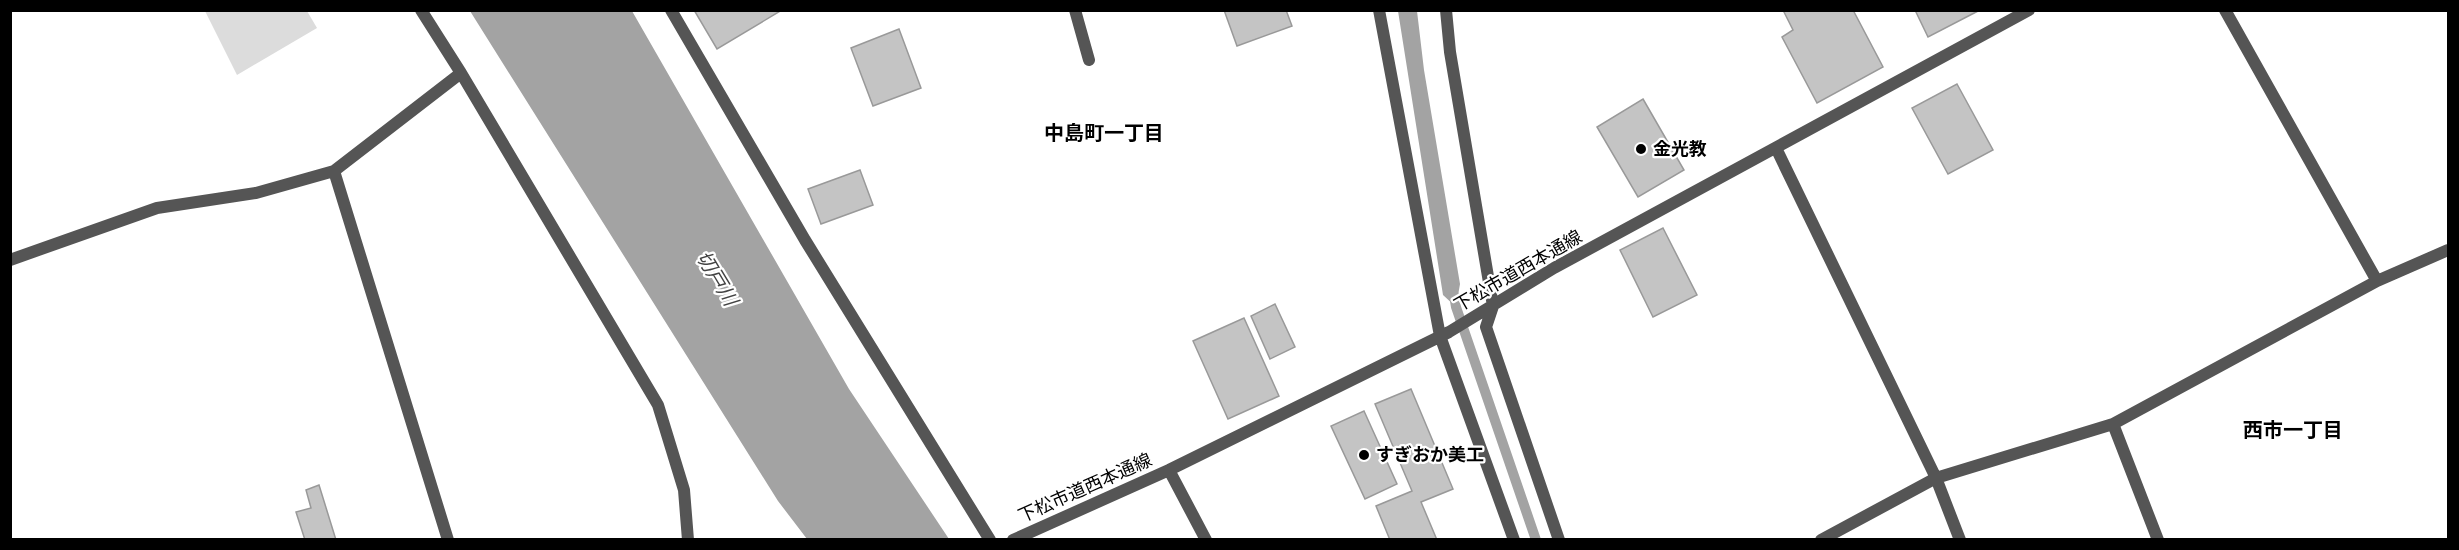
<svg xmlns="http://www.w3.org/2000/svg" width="2459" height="550" viewBox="0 0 2459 550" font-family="'Archivo Narrow','Noto Sans JP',sans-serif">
<rect width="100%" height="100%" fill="#fff"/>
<path fill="#dcdcdc" d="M205,11H307L317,28L237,75Z"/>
<path fill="#a3a3a3" d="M470,11H632L849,389L949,539H807L778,501Z
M1398,11H1417L1424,70L1460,284L1456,307L1443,295Z"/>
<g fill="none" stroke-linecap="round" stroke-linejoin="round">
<path stroke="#a3a3a3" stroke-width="10" d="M1454,295L1456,307L1536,540"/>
</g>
<path fill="#c4c4c4" stroke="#999" stroke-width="1.5" d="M694,10H782L717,49Z
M1224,10H1286L1292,26L1237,46Z
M1783,10H1853L1883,67L1817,103L1782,37L1793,30Z
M1915,10H1980L1928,37Z
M899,29L921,88L873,106L851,48Z
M1957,84L1993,150L1948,174L1912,108Z
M1643,99L1684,170L1638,197L1597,127Z
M860,170L873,205L821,224L808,189Z
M1663,228L1697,295L1653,317L1620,250Z
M1275,304L1295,347L1270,359L1251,316Z
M1244,318L1279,396L1228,419L1193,341Z
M1411,389L1453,489L1421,502L1437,540H1390L1376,506L1412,491L1375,404Z
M1364,411L1397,484L1365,499L1331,426Z
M319,485L336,540H305L296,512L311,508L306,490Z"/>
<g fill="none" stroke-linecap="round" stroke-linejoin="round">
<path stroke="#555" stroke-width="12" d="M421,10L461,73L658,405L684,490L688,540
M671,10L805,240L990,540
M1075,10L1089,60
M1379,10L1440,336L1514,540
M1446,10L1450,52L1493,306L1486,327L1559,540
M2225,10L2377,281
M1776,148L1936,478L1960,540
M334,171L448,540
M10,260L157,208L256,193L334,171L461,73
M2113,424L2158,540
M1169,470L1206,540
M1013,540L1169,470L1449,332L1554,268L2029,10
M1821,540L1936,478L2113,424L2377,281L2448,250"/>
</g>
<g fill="#000" stroke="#fff" stroke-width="2">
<circle cx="1641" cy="149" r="6"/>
<circle cx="1364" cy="455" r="6"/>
</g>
<g text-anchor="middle" stroke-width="4.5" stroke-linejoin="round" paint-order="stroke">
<g font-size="18" font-weight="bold" fill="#000" stroke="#fff" text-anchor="start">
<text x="1653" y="155">金光教</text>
<text x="1376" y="461">すぎおか美工</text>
</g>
<g font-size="18" fill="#000" stroke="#fff">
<text transform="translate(1518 271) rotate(-30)" y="6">下松市道西本通線</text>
<text transform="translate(1085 488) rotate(-24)" y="6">下松市道西本通線</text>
</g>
<g font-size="20" font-weight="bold" fill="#000" stroke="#fff">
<text x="1104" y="140">中島町一丁目</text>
<text x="2293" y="437">西市一丁目</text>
</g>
<g font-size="20" font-style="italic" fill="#444" stroke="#fff">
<text transform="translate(717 278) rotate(59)" y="7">切戸川</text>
</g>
</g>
<rect width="2459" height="550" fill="none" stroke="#000000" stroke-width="24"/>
</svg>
